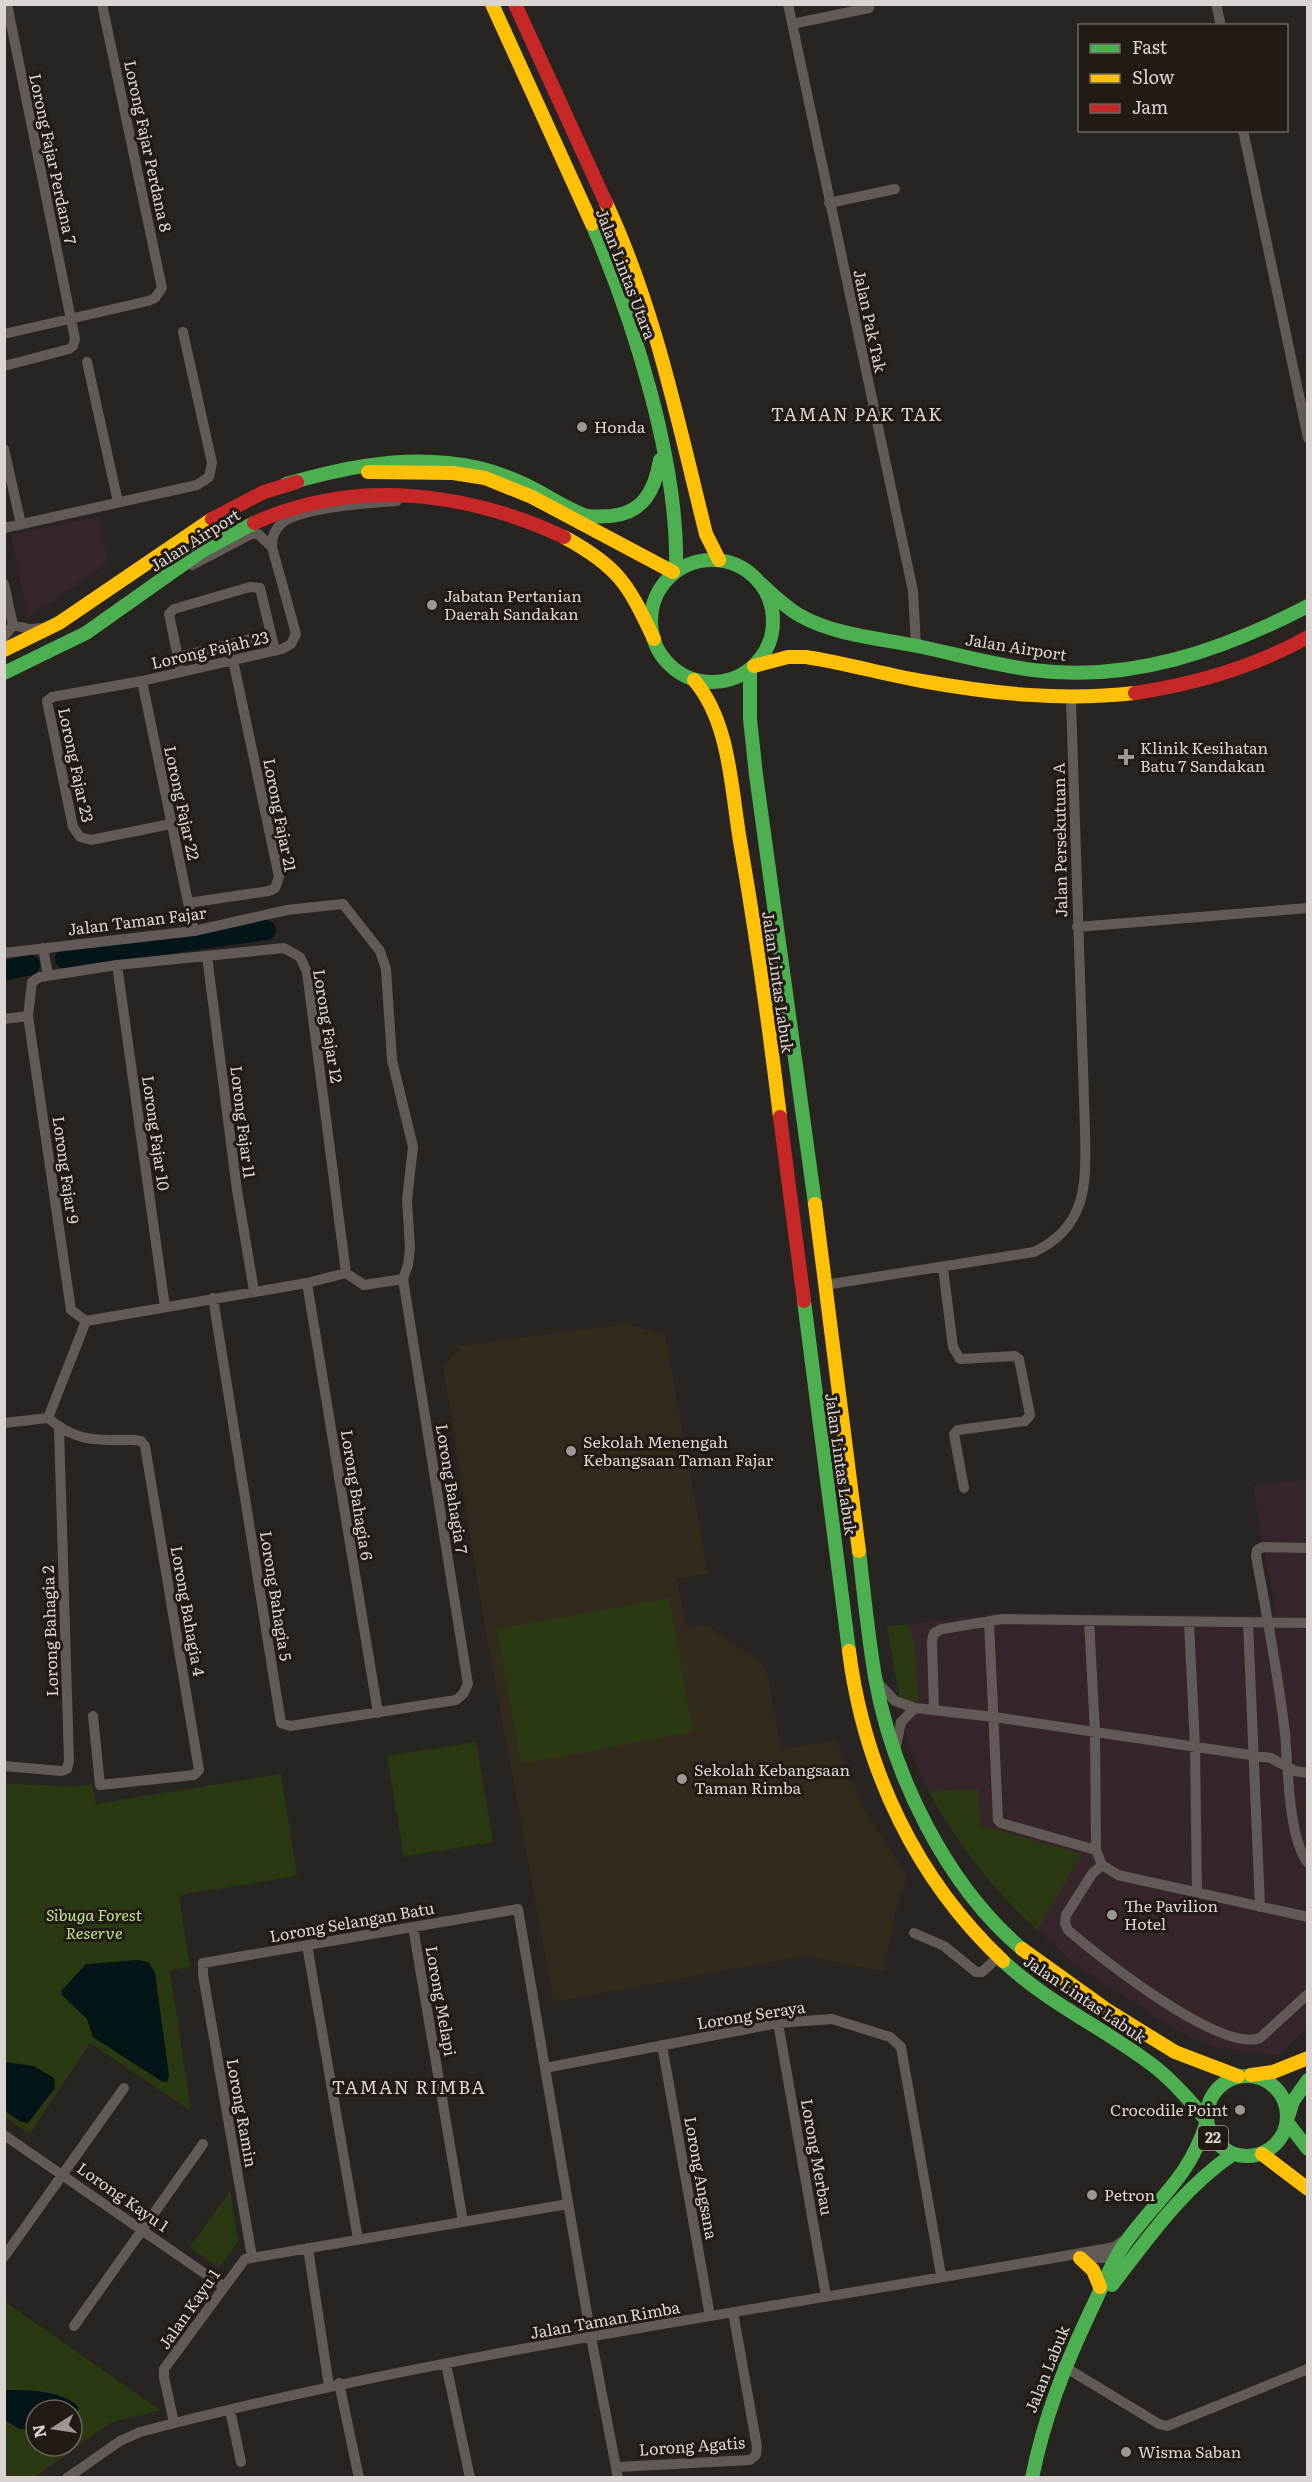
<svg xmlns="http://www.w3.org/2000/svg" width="1312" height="2482" viewBox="0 0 1312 2482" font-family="Literata,serif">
<rect width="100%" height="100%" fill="#282422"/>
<path fill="#36262c" d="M98,517L108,563L28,617L11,535Z
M1307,1479V2028L1278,2055L1217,2048L1180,2032L1074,1964L993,1886L942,1816L923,1781L908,1742L887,1627L993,1613L1276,1615L1253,1486Z"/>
<path fill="#322a1c" d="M626,1324L665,1335L708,1573L677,1579L686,1628L707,1625L766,1667L781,1750L836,1740L863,1808L907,1876L896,1909L884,1971L804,1956L554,2002L483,1615L443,1365L459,1350L458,1346Z"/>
<path fill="#2b3912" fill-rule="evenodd" d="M669,1598L693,1732L521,1764L497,1629Z
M910,1624L912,1640H914L919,1702L900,1700L887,1627Z
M476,1742L493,1842L404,1857L387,1756Z
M281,1774L297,1876L179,1895L190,1967L170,1971L191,2111L90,2043L30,2134L5,2117L4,1783L70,1787L92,1784L96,1804Z
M978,1789L980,1825L1082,1854L1037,1930C993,1890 958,1843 928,1791Z
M230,2191L238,2241L219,2268L190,2247Z
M4,2301L160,2410L110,2423L35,2477H5ZM36,2410H72V2446H36Z"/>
<path fill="#041517" d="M139,1960L148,1962L155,1973L169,2075L167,2082L161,2081L93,2037L87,2019L62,1995V1990L86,1964Z
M5,2062L34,2066L54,2078L55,2088L28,2123L21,2122L5,2111Z
M4,2390C27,2390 60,2390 78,2406V2414L72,2420V2410H36V2429H19L5,2420Z"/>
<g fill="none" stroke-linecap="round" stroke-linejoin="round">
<path stroke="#041517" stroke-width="20" d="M65,959L266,930
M4,971L30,965"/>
<path stroke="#625a57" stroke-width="10" d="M788,4L913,591L916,645
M1216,4L1221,26
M792,24L869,8
M1243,130L1308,438
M829,203L895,189
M4,334L148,301L155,298L162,288L102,4
M87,362L118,502
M4,366L69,349L73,346L75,339L7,4
M4,449L21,524
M4,528L197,485L209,477L212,463L183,332
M192,565L251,534H258L272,547C272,537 274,530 282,523C301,507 371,503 397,501
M4,584L13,625
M13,625L29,629L45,628
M4,637L13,625
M178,657L271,634
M181,672L169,614L174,609L250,587L260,588L275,651
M142,681L194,931
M171,824L91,840L80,837L73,827L47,701L52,697L142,681L282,649L291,644L296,634L272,547
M188,903L269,891L275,888L279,877L233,660
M1077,927L1308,908
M43,948L48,975
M4,953L194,931L287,910L343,904L380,951L386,969L392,1060L413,1147L407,1200L410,1248L408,1265L403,1279L468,1684L463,1694L456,1700L290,1726L281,1723L213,1298
M207,956L237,1190L254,1291
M117,965L165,1307
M4,1019L28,1016
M943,1268L953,1347L960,1359L1015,1356L1019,1359L1030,1415L1025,1421L958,1430L954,1434L964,1488
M307,1283L378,1713
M825,1285L1034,1252C1089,1226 1086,1181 1085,1129L1071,700
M86,1321L71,1310L28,1016L32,982L40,977L117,965L284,948L300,957L307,972L346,1273L364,1285L403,1279
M86,1321L307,1283L346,1273
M48,1418L86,1321
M4,1423L48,1418C77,1443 98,1440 134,1440L141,1441L145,1446L199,1770L194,1775L100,1785L93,1716
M1308,1548L1263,1547L1257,1550L1256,1556C1267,1615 1278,1674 1285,1733C1288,1766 1288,1838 1308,1863
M1089,1620L1095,1731L1096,1850L1102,1865L1118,1875L1308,1917
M989,1621L998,1820L1001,1823L1096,1850
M1189,1622L1195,1748L1197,1893
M1248,1622L1260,1907
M879,1684L895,1701L915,1708L994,1717L1271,1758L1295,1771L1308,1773
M934,1710L932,1641L934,1633L942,1629L1003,1619L1308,1623
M896,1746L901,1722L915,1708
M4,1766L61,1771L67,1769L69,1761L59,1428
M1102,1865L1092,1874L1066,1915L1065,1923L1068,1930C1099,1957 1220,2053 1260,2038L1308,1994
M413,1927L463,2222
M914,1933L944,1946L976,1972H982L997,1958
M307,1945L358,2239
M778,2023L826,2296
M662,2045L710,2316
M4,2135L223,2286
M308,2248L329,2386
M4,2257L124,2088
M252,2257L203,1975V1963L518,1909L545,2068
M1081,2258H1116
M74,2326L203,2144
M446,2364L470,2478
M1063,2366L1159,2424L1167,2426L1308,2369
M339,2383L359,2478
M230,2410L241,2462
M174,2423L164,2377V2369L245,2259L568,2204
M617,2467L750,2460L756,2455L757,2447L733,2312
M67,2478L120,2441L140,2432C460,2348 789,2307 1114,2247L1123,2241
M618,2478L591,2337L545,2068L778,2023L832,2019L890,2037L901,2047L941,2275"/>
<path stroke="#4caf50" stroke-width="14" d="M592,224C634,322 679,463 676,570
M286,484C339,469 393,457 448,463C471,465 494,471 515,480C539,489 560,506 584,515C592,518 603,516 611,516C644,513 655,489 660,460
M651 621a61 61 0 1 1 122 0a61 61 0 1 1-122 0Z
M760,583C772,594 784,606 799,615C834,635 878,638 917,646C956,654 994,665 1033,670C1130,683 1223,650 1308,606
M750,670V719L756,775L815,1204
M4,673L86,633L202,551L254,523
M804,1301L849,1651
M859,1551C864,1593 868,1636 875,1677C892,1774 946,1885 1022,1949
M1003,1961C1049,2004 1106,2029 1155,2067C1175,2083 1191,2102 1207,2121
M1207 2116a40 40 0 1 1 80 0a40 40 0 1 1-80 0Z
M1288,2117L1293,2101L1308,2080
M1287,2122L1308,2149
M1112,2285C1149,2237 1182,2189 1233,2154
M1032,2478C1044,2418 1065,2365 1091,2310C1101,2290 1109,2268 1121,2249C1154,2200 1188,2182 1207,2121"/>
<path stroke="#ffc107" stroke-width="14" d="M492,4L592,224
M606,203C655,308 678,422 706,534L719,560
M368,472L453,473L485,478L532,497L673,572
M564,537C619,567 628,584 654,639
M4,650L59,623L212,519
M754,666L788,657H806C845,663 883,674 922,681C994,694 1063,701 1135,693
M694,680C730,722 731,788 740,841C756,933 769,1025 780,1117
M815,1204L859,1551
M849,1651C864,1769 916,1879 1003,1961
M1022,1949L1107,2010L1175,2052L1238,2076
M1251,2075L1273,2072L1308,2058
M1262,2154L1308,2189
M1080,2258L1093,2270L1100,2287"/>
<path stroke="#c62828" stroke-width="14" d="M515,4L606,203
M212,519L264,492L297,482
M254,523C355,478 466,491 564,537
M1135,693C1194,684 1256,666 1308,637
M780,1117L804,1301"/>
</g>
<g fill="#9c9794" stroke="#211a15" stroke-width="2">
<circle cx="582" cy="427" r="6"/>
<circle cx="432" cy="605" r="6"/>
<path d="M1123 748h6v6h6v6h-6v6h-6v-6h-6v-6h6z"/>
<circle cx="571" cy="1451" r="6"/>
<circle cx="682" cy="1779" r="6"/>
<circle cx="1112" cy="1915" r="6"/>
<circle cx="1240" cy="2110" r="6"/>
<circle cx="1092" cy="2195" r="6"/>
<circle cx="1126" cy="2452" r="6"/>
</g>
<g text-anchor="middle" stroke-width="6" stroke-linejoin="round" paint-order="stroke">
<rect fill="#211a15" stroke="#a29d99" stroke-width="1.5" x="1198" y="2126" width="30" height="24" rx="4.5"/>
<g font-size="15" font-weight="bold" fill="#dad5d2">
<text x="1213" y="2143">22</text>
</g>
<g font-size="16" fill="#dad5d2" stroke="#211a15">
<text transform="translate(148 146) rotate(78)" y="6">Lorong Fajar Perdana 8</text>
<text transform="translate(53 159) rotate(78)" y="6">Lorong Fajar Perdana 7</text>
<text transform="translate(626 274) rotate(69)" y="6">Jalan Lintas Utara</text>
<text transform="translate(870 321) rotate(78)" y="6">Jalan Pak Tak</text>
<text transform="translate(195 540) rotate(-32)" y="6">Jalan Airport</text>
<text transform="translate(1016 647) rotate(9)" y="6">Jalan Airport</text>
<text transform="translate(210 650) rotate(-13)" y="6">Lorong Fajah 23</text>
<text transform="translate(76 765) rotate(78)" y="6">Lorong Fajar 23</text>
<text transform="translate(182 803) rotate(78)" y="6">Lorong Fajar 22</text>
<text transform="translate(280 815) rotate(79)" y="6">Lorong Fajar 21</text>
<text transform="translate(1060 840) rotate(-91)" y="6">Jalan Persekutuan A</text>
<text transform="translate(137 921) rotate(-7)" y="6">Jalan Taman Fajar</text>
<text transform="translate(778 982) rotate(82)" y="6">Jalan Lintas Labuk</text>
<text transform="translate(328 1026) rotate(81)" y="6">Lorong Fajar 12</text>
<text transform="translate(243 1122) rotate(83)" y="6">Lorong Fajar 11</text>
<text transform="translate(156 1133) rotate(82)" y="6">Lorong Fajar 10</text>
<text transform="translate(66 1170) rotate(82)" y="6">Lorong Fajar 9</text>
<text transform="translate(841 1464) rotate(82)" y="6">Jalan Lintas Labuk</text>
<text transform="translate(452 1489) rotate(81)" y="6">Lorong Bahagia 7</text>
<text transform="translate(357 1495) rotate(81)" y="6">Lorong Bahagia 6</text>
<text transform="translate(276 1596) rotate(81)" y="6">Lorong Bahagia 5</text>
<text transform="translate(188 1611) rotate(80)" y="6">Lorong Bahagia 4</text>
<text transform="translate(50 1631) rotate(-92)" y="6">Lorong Bahagia 2</text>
<text transform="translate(352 1922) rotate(-10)" y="6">Lorong Selangan Batu</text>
<text transform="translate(1085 1999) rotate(34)" y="6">Jalan Lintas Labuk</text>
<text transform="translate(441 2001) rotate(80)" y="6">Lorong Melapi</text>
<text transform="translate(751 2015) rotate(-9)" y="6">Lorong Seraya</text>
<text transform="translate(242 2113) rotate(80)" y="6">Lorong Ramin</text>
<text transform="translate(817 2157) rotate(80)" y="6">Lorong Merbau</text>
<text transform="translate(701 2178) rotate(80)" y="6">Lorong Angsana</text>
<text transform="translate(123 2197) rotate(35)" y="6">Lorong Kayu 1</text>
<text transform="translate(189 2309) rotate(-55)" y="6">Jalan Kayu 1</text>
<text transform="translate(605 2320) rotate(-10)" y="6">Jalan Taman Rimba</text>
<text transform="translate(1047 2369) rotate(-68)" y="6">Jalan Labuk</text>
<text transform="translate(692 2446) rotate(-4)" y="6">Lorong Agatis</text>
</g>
<g font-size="16" fill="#dad5d2" stroke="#211a15" text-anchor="start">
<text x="594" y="433">Honda</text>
<text x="444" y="602">Jabatan Pertanian<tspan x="444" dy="18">Daerah Sandakan</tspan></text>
<text x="1140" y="754">Klinik Kesihatan<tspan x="1140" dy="18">Batu 7 Sandakan</tspan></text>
<text x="583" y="1448">Sekolah Menengah<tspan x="583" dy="18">Kebangsaan Taman Fajar</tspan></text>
<text x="694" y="1776">Sekolah Kebangsaan<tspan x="694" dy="18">Taman Rimba</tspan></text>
<text x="1124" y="1912">The Pavilion<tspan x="1124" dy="18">Hotel</tspan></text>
<text x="1228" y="2116" text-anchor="end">Crocodile Point</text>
<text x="1104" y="2201">Petron</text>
<text x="1138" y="2458">Wisma Saban</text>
</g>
<g font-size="16" font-style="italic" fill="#c1e38e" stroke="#211a15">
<text x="94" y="1921">Sibuga Forest<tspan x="94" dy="18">Reserve</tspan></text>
</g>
<g font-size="18" letter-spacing="1.5" fill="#dad5d2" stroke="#211a15">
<text x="857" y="421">TAMAN PAK TAK</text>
<text x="409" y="2094">TAMAN RIMBA</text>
</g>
</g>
<rect width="1312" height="2482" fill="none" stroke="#dad5d2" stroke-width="12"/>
<rect x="1078" y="24" width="210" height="108" fill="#211a15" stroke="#6b6561" stroke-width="1.5"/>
<rect x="1090" y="44" width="30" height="9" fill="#4caf50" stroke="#6b6561" stroke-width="1.5"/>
<text x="1132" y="54" font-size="18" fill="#dad5d2">Fast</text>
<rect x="1090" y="74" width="30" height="9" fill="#ffc107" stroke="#6b6561" stroke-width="1.5"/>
<text x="1132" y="84" font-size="18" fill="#dad5d2">Slow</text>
<rect x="1090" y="104" width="30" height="9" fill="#c62828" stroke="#6b6561" stroke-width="1.5"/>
<text x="1132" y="114" font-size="18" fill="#dad5d2">Jam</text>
<g transform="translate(54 2428) rotate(258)"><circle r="28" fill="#211a15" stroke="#6b6561" stroke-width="1.5"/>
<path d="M0-4.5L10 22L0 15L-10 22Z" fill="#9c9794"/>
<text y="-9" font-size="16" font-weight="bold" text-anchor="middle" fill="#dad5d2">N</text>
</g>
</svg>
